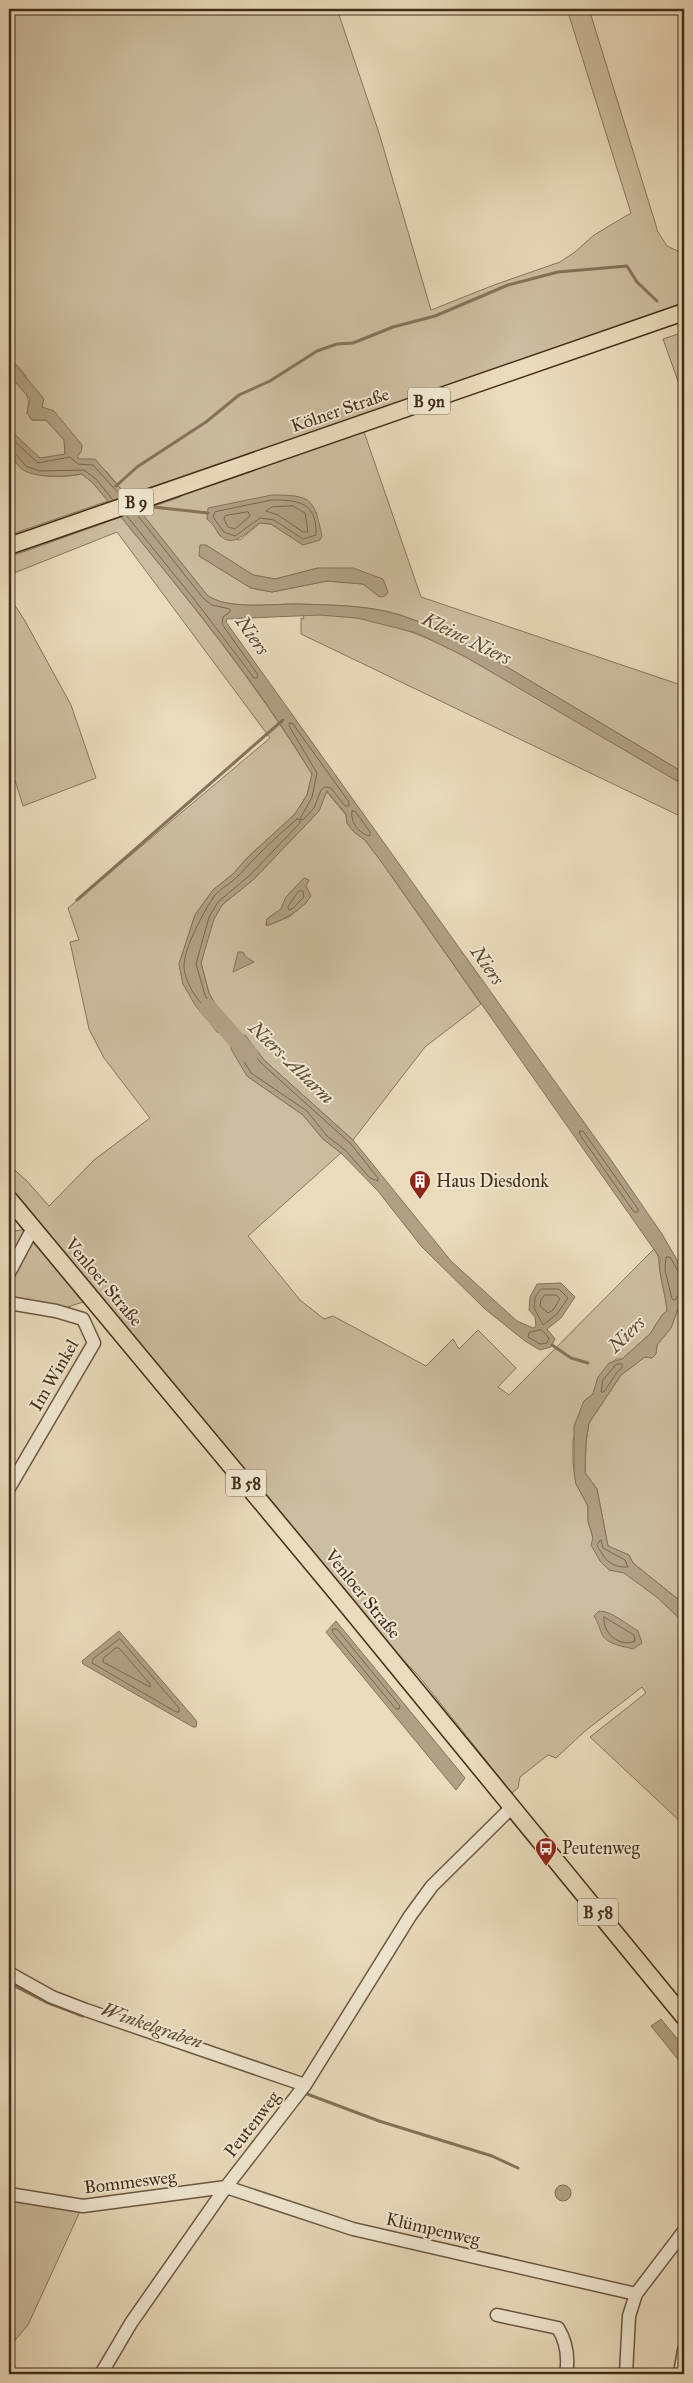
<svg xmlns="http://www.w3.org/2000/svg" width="693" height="2383" viewBox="0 0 693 2383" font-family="'IM FELL Great Primer',serif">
<rect width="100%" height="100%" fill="#e9dbbc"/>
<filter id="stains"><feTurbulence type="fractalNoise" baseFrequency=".004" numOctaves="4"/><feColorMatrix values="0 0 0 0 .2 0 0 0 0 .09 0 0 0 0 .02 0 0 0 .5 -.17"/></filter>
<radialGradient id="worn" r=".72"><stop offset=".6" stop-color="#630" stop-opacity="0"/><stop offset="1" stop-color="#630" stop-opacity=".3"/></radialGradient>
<path fill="#ccbda0" stroke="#86755c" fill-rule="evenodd" d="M9,9H337L379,133L431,310L494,285L560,262L575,252L594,235L631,213L567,9H589L658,232L667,246L684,254V306L343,426L126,495L107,472L76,457L81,452C69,437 53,423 43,407C33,394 26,366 9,361Z
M684,332V398L663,339Z
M9,375C23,385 32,396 27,413L32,420H46L64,440L65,455L40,459L9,429Z
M363,429L421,597L684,686V773C633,742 582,712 532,682C490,657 447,630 400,615C368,605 330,605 295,604C272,604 226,610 207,595L140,511L180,497L188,490ZM208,513H317L303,545L271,524L260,523L240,540L220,536L213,524L207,519ZM206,545L253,575L275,579L318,568L388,592L380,597L363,584L327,581L272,592L251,588L199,556Z
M9,454C12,457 13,461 16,463C34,479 61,478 82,474L93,483L108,501L9,535Z
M121,517C189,600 256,683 312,774L307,795L295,814L247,858L234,873L213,890L195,915L179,964L183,984L218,1033L226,1024L209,993L201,963L213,920L222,905L254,879L319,811L326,791L346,815L347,823L354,832L365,840L383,864L481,1004L425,1047L353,1140L264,1060L245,1035L247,1076L303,1115L323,1139L341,1153L248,1236L300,1300L324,1319L333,1316L426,1366L453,1339L459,1349L478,1330L516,1368L498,1387L509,1395L654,1249C660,1257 658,1261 660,1271C662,1285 666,1297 667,1311L662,1315L650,1334L622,1359H616L598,1377L593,1394L584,1401L573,1441V1462L576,1484L588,1506V1521L593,1538L609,1570L624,1572L658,1598L678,1617L684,1619V1825L590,1737L646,1693L642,1687L585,1731L556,1758L548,1755L520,1777L518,1788L512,1793L417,1674L331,1586L9,1197V1165L27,1181L49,1206L94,1160L150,1118L104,1058L89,1029L70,942L79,940L68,908L270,738L117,532L9,575V557ZM304,878L307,902L289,917L269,925H266L267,919L281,909L286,897Z
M9,596L25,621L71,705L96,778L23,806L9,761Z
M303,615C399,611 461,654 540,700C588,728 636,757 684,785V818L301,634V618L304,619Z
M33,1228L92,1299L56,1311L9,1303V1232Z
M682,1298H684V1604L633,1563L629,1555L608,1546L597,1489L585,1473L586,1442L589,1423L621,1375L645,1357L652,1358L656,1354L657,1345L671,1328Z
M9,2196L82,2207L28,2325L9,2347Z"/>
<path fill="#b0a084" stroke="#847259" d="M9,361L14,363L44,399L42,407L54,411L82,445L81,452L77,457L79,459H95L140,511L207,595C226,610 271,604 295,604C330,605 368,605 400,615C447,630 490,657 532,682C582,712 633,742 684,773V785L464,656L417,633L357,618L319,615L227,619L226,622L611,1160L662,1234L680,1265L684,1274V1298H682L671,1328L657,1345L656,1354L652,1358L645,1357L621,1375L589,1423L586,1442L585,1473L597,1489L608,1546L629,1555L633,1563L684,1604V1619L678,1617L658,1598L624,1573L609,1570L600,1561L591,1545L593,1538L588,1521V1506L576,1484L574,1472V1426L584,1401L593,1394L598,1377L609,1363L622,1359L650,1334L662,1315L667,1311C666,1293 658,1276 660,1258L383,864L365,840L354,832L347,823L346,814L327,791L319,811L254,879L222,905L214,919L201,963L209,993L226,1024L218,1033L195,1005L183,984L179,964L195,915L213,890L234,873L247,858L295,814L307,795L312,774C249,670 170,577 93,483L82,474C67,477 38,478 25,471C17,467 15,459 9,454V429L40,458L65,454L64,440L46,420H32L27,413L30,399L9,375Z
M272,495C311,495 314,498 322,536L320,540L303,545L271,524L260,523C248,530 233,551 219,534C215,528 213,524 207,519L208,508Z
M200,545H206L253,575L275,579L318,568H353L383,579L388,592L385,596L380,597L363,584L327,581L272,592L251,588L199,556Z
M304,878L309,880L306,886L311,896C300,912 286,918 269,925H266L267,919L281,909L286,897Z
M238,952H243L246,957L254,962L233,972Z
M238,1034L245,1035L264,1060L353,1140L451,1261L517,1321L533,1328L536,1326L535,1317L529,1310L530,1297L537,1284L561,1283L575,1297L561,1318L547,1329L555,1339L551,1347L540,1350L525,1341L485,1309L421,1246L378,1191L341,1153L323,1139L303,1115L247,1076L231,1049L230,1040Z
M599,1611C612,1611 626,1624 638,1631L642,1643L633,1649C623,1646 607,1645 602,1634C599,1627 598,1622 594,1616Z
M336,1621L465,1778L456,1790L326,1632Z
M119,1631L195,1719L197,1722L196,1727H193L83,1664L82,1661Z
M661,2019L684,2047V2067L651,2026Z
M555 2193a8 8 0 1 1 16 0a8 8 0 1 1-16 0Z"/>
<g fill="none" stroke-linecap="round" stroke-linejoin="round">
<path stroke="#78664e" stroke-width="1" d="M9,436L38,463L70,457L78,464L93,465L122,497
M9,450L14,452L26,466L39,471L84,470L96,479L113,500
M272,500C299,500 317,502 316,535L303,539L274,520L260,518L235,536L224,532L213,517L215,512Z
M293,506L305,513L308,532H303L278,515L266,511L272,507Z
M248,512L250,516L235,529L228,527L224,519L225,516Z
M126,515L194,599L254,678H257L258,675L222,624L223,617L230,612V609L212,605L203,598L135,512
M290,723L293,724L349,802V806H345L331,788L325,787L321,790L314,808L303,820L300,819L312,797L317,773L289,726Z
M352,811H355L370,832V836C359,834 350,822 352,811Z
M297,819L300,820V823L250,875L218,902L209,917L196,964L205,995L212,1008L208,1011C197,1000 184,982 184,965C184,948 205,909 215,895C222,887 232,883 239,875C257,855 276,837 297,819Z
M299,891H303L304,897L292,909L289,910L288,907Z
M239,1039L243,1040L261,1063L350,1143L378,1178V1181L370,1178L345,1150L327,1136L307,1111L251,1073L236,1048L235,1042Z
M580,1131H583L638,1209V1212H634L580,1135Z
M684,1274L679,1273L670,1257H666L665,1270L672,1299L675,1300L679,1294L684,1293
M541,1289H559L568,1298L557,1314L543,1325L534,1308L535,1298Z
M545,1295H556L560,1299L553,1310L548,1313L540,1306L541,1300Z
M539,1330H542L549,1338L547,1343L540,1344L528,1337L529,1333Z
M617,1364H622V1368L617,1372L604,1392H601L603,1380Z
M601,1540L603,1548L625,1560L628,1567C610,1568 604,1558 597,1545Z
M604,1617L634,1635L635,1641C620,1648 602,1633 604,1617Z
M333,1629H337L400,1706L399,1709H396L333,1633Z
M120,1639L179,1708V1712H176L92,1663L93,1659Z
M116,1648H119L150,1684V1687L103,1662V1659Z"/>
<path stroke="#847259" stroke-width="3" d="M116,486L137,467L206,422L239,395L270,381L317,351L337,344L353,343L393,327L435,316L508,285L558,272L627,266L637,282L657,301
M144,506L208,513
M77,900L283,720
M552,1345L571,1358L588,1363
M9,1983L46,2002L83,2016
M92,2018L112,2025
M307,2094L379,2121L492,2156L518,2168"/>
<path stroke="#b0a084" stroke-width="18" d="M208,1008L249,1054"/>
<g stroke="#6b5841" stroke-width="15">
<path id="minor" d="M9,1273L33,1228
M9,1303L56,1311L83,1319L94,1343L9,1488
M9,1973L52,1997L86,2010L305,2085
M9,2194L83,2206L226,2187L353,2229L636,2294
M497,2315L558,2328C567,2343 569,2357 566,2374
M101,2374L131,2323L226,2187L305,2085L410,1916L432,1886L511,1808
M626,2374L629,2316L636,2294L684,2231
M680,2374L684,2350"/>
</g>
<g stroke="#412d18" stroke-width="19">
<path id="major" d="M9,546L684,312
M9,1199L344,1602L684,2017"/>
</g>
<use href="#minor" stroke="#f1e8d3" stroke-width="12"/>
<use href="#major" stroke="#e9dbbc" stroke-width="16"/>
</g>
<defs>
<g id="building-pin" transform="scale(1.125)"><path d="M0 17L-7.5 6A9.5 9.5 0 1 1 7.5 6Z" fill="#8f2418" stroke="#f1e8d3"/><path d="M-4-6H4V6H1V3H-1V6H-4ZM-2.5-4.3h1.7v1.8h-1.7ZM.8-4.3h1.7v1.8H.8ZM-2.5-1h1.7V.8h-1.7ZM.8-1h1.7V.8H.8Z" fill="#fff"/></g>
<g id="bus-pin" transform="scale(1.125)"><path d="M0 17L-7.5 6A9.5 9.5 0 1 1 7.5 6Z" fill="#8f2418" stroke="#f1e8d3"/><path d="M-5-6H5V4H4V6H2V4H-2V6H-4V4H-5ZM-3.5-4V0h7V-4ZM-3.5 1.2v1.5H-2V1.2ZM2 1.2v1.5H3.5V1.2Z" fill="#fff"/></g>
</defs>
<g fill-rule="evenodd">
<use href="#building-pin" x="420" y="1181"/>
<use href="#bus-pin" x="546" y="1848"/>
</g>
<g text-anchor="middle" stroke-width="4" stroke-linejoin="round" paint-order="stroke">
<g fill="#f1e8d3" stroke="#766550" stroke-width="1">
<rect x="408" y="387.5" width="42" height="27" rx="4"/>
<rect x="118.5" y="488.5" width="35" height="27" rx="4"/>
<rect x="226" y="1469.5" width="40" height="27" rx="4"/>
<rect x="578" y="1898.5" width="40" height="27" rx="4"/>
</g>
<g font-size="16" font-weight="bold" fill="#412d18">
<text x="429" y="407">B 9n</text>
<text x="136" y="508">B 9</text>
<text x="246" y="1489">B 58</text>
<text x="598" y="1918">B 58</text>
</g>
<g font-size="18" fill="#412d18" stroke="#f1e8d3">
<text transform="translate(340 410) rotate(-19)" y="6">Kölner Straße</text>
<text transform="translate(104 1282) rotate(50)" y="6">Venloer Straße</text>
<text transform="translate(54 1375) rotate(-60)" y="6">Im Winkel</text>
<text transform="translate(363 1594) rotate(51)" y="6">Venloer Straße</text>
<text transform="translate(252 2124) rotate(-52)" y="6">Peutenweg</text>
<text transform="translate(130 2182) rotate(-7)" y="6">Bommesweg</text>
<text transform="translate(433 2229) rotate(13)" y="6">Klümpenweg</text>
</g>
<g font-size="18" fill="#412d18" stroke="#f1e8d3" text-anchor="start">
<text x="436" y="1187">Haus Diesdonk</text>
<text x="562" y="1854">Peutenweg</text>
</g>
<g font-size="19" font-style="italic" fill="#5d4a33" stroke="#f1e8d3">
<text transform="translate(253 635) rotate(55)" y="7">Niers</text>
<text transform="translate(467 638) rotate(26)" y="7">Kleine Niers</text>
<text transform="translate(488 965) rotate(55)" y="7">Niers</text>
<text transform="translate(292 1062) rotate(44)" y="7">Niers-Altarm</text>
<text transform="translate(626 1334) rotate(-44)" y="7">Niers</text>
<text transform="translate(152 2025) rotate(19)" y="7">Winkelgraben</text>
</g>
</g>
<rect width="693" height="2383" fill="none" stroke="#e9dbbc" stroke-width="30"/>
<rect x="10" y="10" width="673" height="2363" fill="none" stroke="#412d18" stroke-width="2.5"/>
<rect x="15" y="15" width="663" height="2353" fill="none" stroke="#412d18"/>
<rect width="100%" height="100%" filter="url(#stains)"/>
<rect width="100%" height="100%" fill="url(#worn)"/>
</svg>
